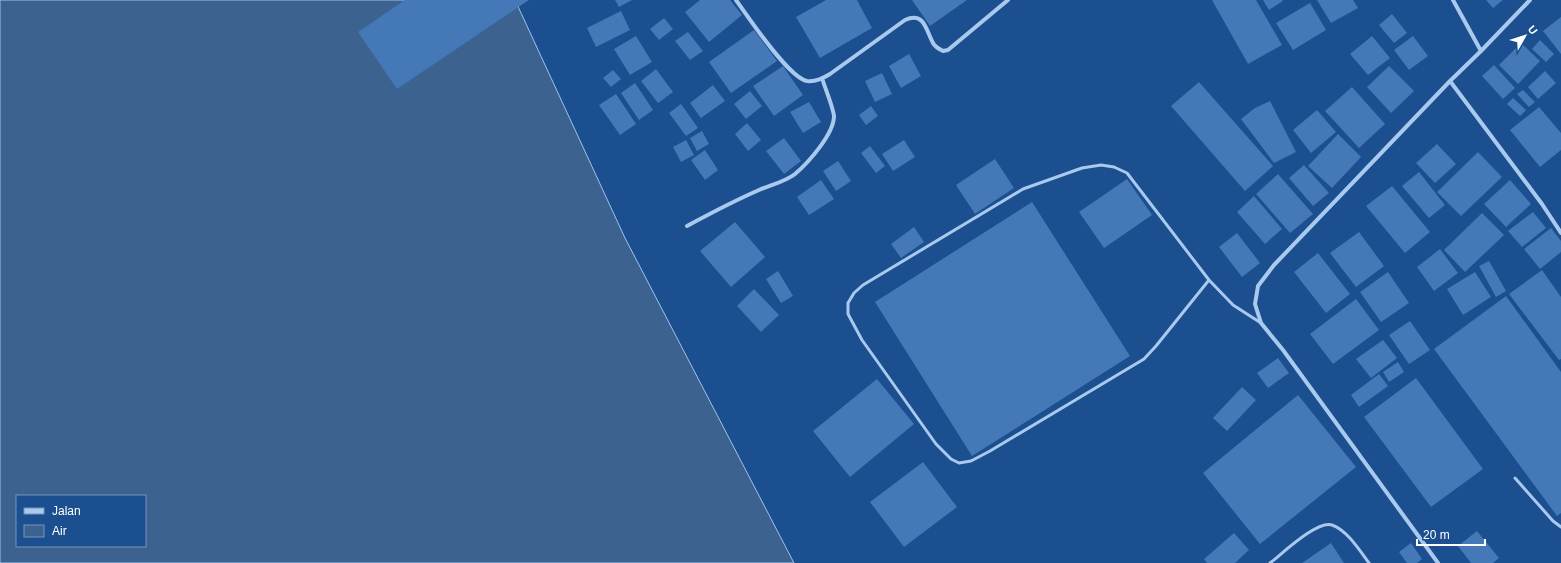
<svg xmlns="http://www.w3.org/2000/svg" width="1561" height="563" viewBox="0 0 1561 563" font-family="Arial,sans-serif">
<rect width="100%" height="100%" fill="#1b4f8f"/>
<path fill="#3c6290" stroke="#9cc4f0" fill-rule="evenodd" d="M0,0H515L625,238L794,563H0ZM17,496H145V546H17Z"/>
<path fill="#4478b7" d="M405,0H529L397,89L358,32Z
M615,0H632L619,7Z
M700,0H730L742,15L709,42L685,12Z
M826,0H857L872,28L820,58L796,17Z
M912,0H967L930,26Z
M1212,0H1256L1282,45L1248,64Z
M1263,0H1282L1283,1L1269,10Z
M1317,0H1353L1358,8L1331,23Z
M1486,0H1503L1493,8Z
M1310,3L1326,30L1293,50L1276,23Z
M621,11L630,30L596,47L587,28Z
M1392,14L1407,33L1394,43L1379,25Z
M1561,17V54L1543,31Z
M664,18L673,29L659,40L650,29Z
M754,30L777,61L731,93L709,62Z
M688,32L703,51L690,60L675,41Z
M636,36L652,62L630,75L614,49Z
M1372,36L1390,58L1368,75L1350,54Z
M1413,36L1428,56L1409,70L1394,50Z
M1540,40L1554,54L1546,62L1532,49Z
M1521,43L1540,61L1518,84L1499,65Z
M909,54L921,76L901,88L889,66Z
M1494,65L1515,88L1503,99L1482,76Z
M783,66L803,95L774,116L753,86Z
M1389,66L1414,91L1391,113L1367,87Z
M656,69L673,92L658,103L641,81Z
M613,70L621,79L611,87L603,78Z
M1545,71L1556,83L1538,99L1528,87Z
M882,73L892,94L875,102L865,81Z
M1199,82L1273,166L1245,191L1171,106Z
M635,83L653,110L639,120L621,93Z
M713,85L725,101L701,118L690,103Z
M1352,87L1385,124L1359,148L1325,111Z
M1523,90L1535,102L1529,107L1517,94Z
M750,91L762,106L746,119L734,104Z
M616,94L636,124L620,135L599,105Z
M1513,98L1526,110L1520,116L1507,104Z
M1270,101L1296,152L1274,163L1241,119L1255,108Z
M809,102L821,122L803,133L790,112Z
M681,104L698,128L686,136L669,113Z
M871,106L878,116L866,125L859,115Z
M1539,107L1561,133V150L1540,167L1510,130Z
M1317,110L1336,132L1311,153L1293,130Z
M747,123L761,140L748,151L735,134Z
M702,131L709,144L697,151L690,138Z
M1338,134L1361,157L1332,188L1308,166Z
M784,138L801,161L784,174L766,151Z
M686,140L694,155L681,162L673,147Z
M904,140L915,157L893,171L882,154Z
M1437,144L1456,164L1435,183L1416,163Z
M870,146L885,166L876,173L861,153Z
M705,150L718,170L705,180L691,160Z
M1478,152L1502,177L1461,216L1437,192Z
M995,159L1014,188L975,214L956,185Z
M838,161L851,181L836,191L823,171Z
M1304,165L1329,193L1313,206L1289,178Z
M1419,172L1445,205L1429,218L1402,186Z
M1278,174L1313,214L1290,233L1256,194Z
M1127,179L1152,215L1104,248L1079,212Z
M821,180L834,199L809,215L797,197Z
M1510,180L1531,204L1506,227L1484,204Z
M1392,186L1430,232L1405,253L1366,206Z
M1254,196L1282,229L1265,244L1237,212Z
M1032,202L1130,356L972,456L875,302Z
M1533,212L1546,228L1522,247L1508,231Z
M1482,213L1504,235L1465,272L1444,250Z
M735,222L765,257L731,287L700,251Z
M914,227L924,242L901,258L891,244Z
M1551,228L1561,241V252L1540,269L1524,249Z
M1359,232L1384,266L1356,287L1330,253Z
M1237,233L1260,263L1242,277L1219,247Z
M1440,249L1458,273L1434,291L1417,267Z
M1318,253L1350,294L1326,313L1294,272Z
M1489,261L1506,291L1496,297L1479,266Z
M1542,270L1561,297V359L1559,360L1509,294Z
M778,271L793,296L781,303L766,279Z
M1388,272L1409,303L1381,322L1360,292Z
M1475,272L1491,297L1463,315L1447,289Z
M754,289L779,315L761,332L737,306Z
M1506,296L1561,372V513L1557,516L1434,349Z
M1356,299L1379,330L1333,364L1310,334Z
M1410,321L1430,350L1409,364L1389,335Z
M1383,340L1397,358L1371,378L1356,359Z
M1278,358L1289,373L1268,388L1257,373Z
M1398,362L1404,372L1389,382L1383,372Z
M1379,374L1388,386L1359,407L1351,395Z
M1416,378L1483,469L1431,507L1364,417Z
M877,379L914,424L850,477L813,431Z
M1242,387L1256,400L1227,431L1213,418Z
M1298,395L1356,467L1260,544L1203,473Z
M923,462L957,507L904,547L870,502Z
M1477,531L1499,558L1493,563H1471L1458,546Z
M1234,533L1249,550L1235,563H1207L1204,559Z
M1331,543L1344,563H1302Z
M1411,543L1422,559L1417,563H1407L1399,552Z"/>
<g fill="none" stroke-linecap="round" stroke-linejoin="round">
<path stroke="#a9c9ee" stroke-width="3" d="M1209,280L1156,346L1144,359L990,451L971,461L959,463L951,459L936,444L862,340L848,314V303L854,293L863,285L1023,189L1082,168L1101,165L1114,167L1127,173L1209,280L1233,305L1261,323
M1515,478L1553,521L1561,527
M1270,563C1282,554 1317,520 1332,525C1347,530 1360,551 1369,563"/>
<path stroke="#a9c9ee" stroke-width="4" d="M736,0C748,17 789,78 807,81C816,82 823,78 830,74L905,20C925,11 926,31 933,43C935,47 939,49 943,51L948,50L1008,0
M1453,0L1481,51
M1450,81L1542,204L1561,233
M687,226C711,213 734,201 759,190C770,185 785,182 795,174C808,163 834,134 834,116C833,107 825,88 822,78
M1438,563L1283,350L1261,323L1255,304L1258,286L1274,265L1450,81L1481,51L1530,0"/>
</g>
<rect x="16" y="495" width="130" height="52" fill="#1b4f8f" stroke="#7695bc"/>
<rect x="24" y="508" width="20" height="6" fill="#a9c9ee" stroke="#7695bc"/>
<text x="52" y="515" font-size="12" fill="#ffffff">Jalan</text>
<rect x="24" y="525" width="20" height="12" fill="#3c6290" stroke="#7695bc"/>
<text x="52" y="535" font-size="12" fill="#ffffff">Air</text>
<g transform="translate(1525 36) rotate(51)" stroke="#1b4f8f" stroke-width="3" paint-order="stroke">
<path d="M0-3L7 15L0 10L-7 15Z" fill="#ffffff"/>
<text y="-6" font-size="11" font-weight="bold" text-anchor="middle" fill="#ffffff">U</text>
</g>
<path d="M1417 539v6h68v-6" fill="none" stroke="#ffffff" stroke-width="2"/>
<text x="1423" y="539" font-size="12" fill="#ffffff" stroke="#1b4f8f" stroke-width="3" paint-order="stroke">20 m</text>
</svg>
